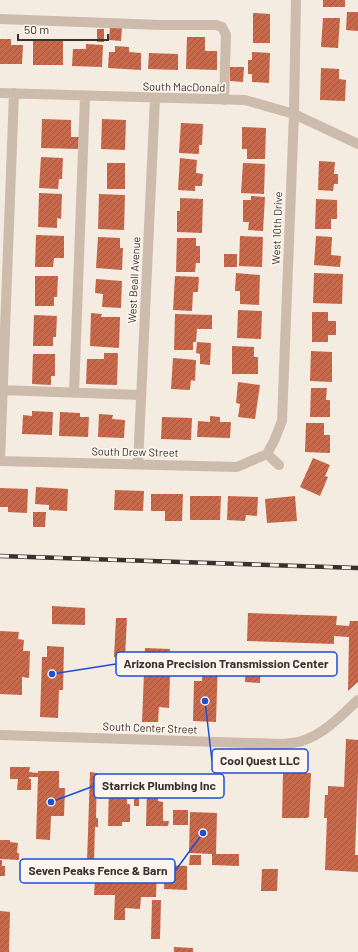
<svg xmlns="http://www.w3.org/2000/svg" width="358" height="952" viewBox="0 0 358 952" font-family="Barlow,sans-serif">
<defs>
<pattern id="building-hatch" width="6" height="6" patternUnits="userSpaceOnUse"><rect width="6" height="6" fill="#c8694b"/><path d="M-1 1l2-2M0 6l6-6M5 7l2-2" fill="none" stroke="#a4573f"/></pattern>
</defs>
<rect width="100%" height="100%" fill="#f4ebe1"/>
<path fill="url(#building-hatch)" d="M323,0H345V7H323Z
M347,12H358V31L346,30Z
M253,13L270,14V43H253Z
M323,18H340L338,48L321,47Z
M110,26L122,27L121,41L109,40Z
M97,29H104V42H97Z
M187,37H205V51H217V70L186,69Z
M0,39H11V45H23L22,64H0Z
M33,40L63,41V65H33Z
M86,44L103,45L102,67L72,66L73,49H86Z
M115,46L129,47V52L141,53V70L108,68L109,52H115Z
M252,52L270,53L269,83L252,82V74H248V60H252Z
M149,53L178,54V70L148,69Z
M230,67H244L243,82L230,81Z
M321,68L339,69V79L346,80L345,101L320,100Z
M42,119L71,120V137H79L78,149L41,148Z
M102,119L126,120L125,150L101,149Z
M181,123L203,124L202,145H199V154L179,153Z
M242,127L266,128L265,159H247V149H242Z
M41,157L63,158L62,179H59L58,189L39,188Z
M180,158L197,160L196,173L203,174L202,186H195V191L178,190Z
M319,161L335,162L334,174H338V184H334L333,191L318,190Z
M107,163H125V189H107Z
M243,163L265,164L264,194L241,193Z
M39,193L62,194L61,219L57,218V228L38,227Z
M99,194L125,195L124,230L98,229Z
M251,196L265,197L263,231L248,230L249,222H243V200H251Z
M180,198L203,199L202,233L177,232V211H180Z
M316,199L337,200V219H331V229H315Z
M36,235L64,236V258H54L53,267H35Z
M240,236L263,237L262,267L239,266Z
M316,236L332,237L331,255L341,256L340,267L314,265Z
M98,237L120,238V248H123L122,270L96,268Z
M177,238H196V246H200V263H196L195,272H176Z
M224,254H237V267H224Z
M236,273L260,275L259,305L240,304V291H235Z
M314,273L343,274L342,304L313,303Z
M35,276H58L57,297H54V306H35Z
M175,276L199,277L198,292H193L192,311L173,310Z
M96,279L122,281L121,308L102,307L103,294L95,293Z
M238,310L262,311L261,339L237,338Z
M312,312H328V321H336V335H328V342H312Z
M91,313L102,314L101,317H120L119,348L90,346Z
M175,314L212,315V329H197L196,342H193V350H174Z
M34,315L57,316L56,337H53V346H33Z
M197,342L211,343L210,365L200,364V354L196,353Z
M232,346L254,347V357H258V374H232Z
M311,351L332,352V382L310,381Z
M104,353H118L117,385L86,384L87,359H104Z
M33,354H55V376H51V385L32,384Z
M173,358L196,360L195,381L191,380L190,390L171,389Z
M238,382L260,385L255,419L238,417L240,404L236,403Z
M311,388H327L326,400H330V417H310Z
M32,411L53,412L52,435L22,434L23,415L32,416Z
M60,412L80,413V417H89L88,437L59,436Z
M99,414L113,415L112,419L125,420L124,438L98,437Z
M210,416L220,417V422H231L230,438L197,437L198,421L210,422Z
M162,417L192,418L191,440L161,439Z
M306,423H324V435H330V453L305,452Z
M313,458L330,465L325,476L328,477L320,496L300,487Z
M36,487L68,489L67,511L49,510V505L35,504Z
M0,488L28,489L27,513L8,512V507H0Z
M115,490L144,491L143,511L114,510Z
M151,494H183L182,521H165V511H151Z
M190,496H221L220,520H190Z
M228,496L258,497L257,516L246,515L245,521L227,520Z
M295,496L297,521L267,523L265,499Z
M33,512H46L45,527H33Z
M52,606L85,608V625L52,624Z
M248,613L337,616L336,625L349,626L350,621H358V682L348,691L349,637L334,636V644L247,641Z
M116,618H127L125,658L114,657Z
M0,631L19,632L18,639L24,640L23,651H30L29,678L22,677V695L0,694Z
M47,646L64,647L63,690H59L58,718L40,717L42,657H47Z
M145,648L170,649L168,676H170L169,708L159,707L158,722H142Z
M246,656H261L260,683L245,682Z
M203,658L218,659L216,722L193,721L194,681H202Z
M346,739L358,740V773L355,855H358V872L325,870L327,818H324L325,795H328V786L344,787Z
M10,767H30L29,772L38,773V771H59V788H65L64,816H51L50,840L36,839L38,777H29V779H31V790H17L18,779H10Z
M90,772L97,773L96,818H98V827H95L94,862H87Z
M283,772L311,773L309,817H308V818H282Z
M109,782L139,783V806H134V799H127V804H130V822H122V826H108Z
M147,790L158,791V801L163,802V821H169L168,826H146Z
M173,810H188V825H173Z
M190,812L217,813L216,854H239V866L212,865V854L189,853Z
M0,840H10V842L18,843L17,853H19V860L0,859Z
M190,855H201V865H189Z
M0,860H2V866H5V876H0Z
M165,865L187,866V890L164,889Z
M262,869H278L277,891H261Z
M143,870H157L156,897H141L140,909L125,908V920H114L115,895H94L95,879H94V874H95V872H123V874H133V873H143Z
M152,900H161L160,939H151Z
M0,911L10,912L9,952H0Z
M174,947L193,948V952H174Z"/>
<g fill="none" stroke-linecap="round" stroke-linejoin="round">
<path stroke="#cdbbac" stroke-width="10" d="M0,19L161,25H216L222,27L226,35L224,100
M0,93L245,100L294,114L358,144
M0,390L141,395
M74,393L85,96
M267,454L274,441L282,421L294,114L296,0
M267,454L279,465
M0,461L14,93
M0,461L237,467L267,454
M138,464L155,98
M0,735L283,744C289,743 296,743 302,741C324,734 341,716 358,700"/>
<g stroke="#3b302b" stroke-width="4.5">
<path id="rail" d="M0,556L358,568"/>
</g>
<use href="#rail" stroke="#fbf5ee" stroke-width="3" stroke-dasharray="9" stroke-linecap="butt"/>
</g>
<g text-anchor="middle" stroke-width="3.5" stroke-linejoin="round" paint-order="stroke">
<g font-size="11" fill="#3b302b" stroke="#fbf5ee">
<text transform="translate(184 87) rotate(1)" y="4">South MacDonald</text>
<text transform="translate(277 228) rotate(-88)" y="4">West 10th Drive</text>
<text transform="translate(134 280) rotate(-87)" y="4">West Beall Avenue</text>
<text transform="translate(135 452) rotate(1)" y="4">South Drew Street</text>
<text transform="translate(150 728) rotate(2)" y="4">South Center Street</text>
</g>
</g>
<path fill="none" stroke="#1d4ed8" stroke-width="1.5" d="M52 674L116 664M205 701L212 761M51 802L94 786M203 833L175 871"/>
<g fill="#1d4ed8" stroke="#fbf5ee" stroke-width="1.5">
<circle cx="52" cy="674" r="4"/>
<circle cx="205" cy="701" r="4"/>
<circle cx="51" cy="802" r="4"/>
<circle cx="203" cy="833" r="4"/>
</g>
<g fill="#fbf5ee" stroke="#1d4ed8" stroke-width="1.5">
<rect x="116" y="652" width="221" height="24" rx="4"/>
<rect x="212" y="749" width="96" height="24" rx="4"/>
<rect x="94" y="774" width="130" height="24" rx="4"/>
<rect x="20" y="859" width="155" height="24" rx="4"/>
</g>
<g font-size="12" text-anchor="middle" font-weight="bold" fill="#3b302b">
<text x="226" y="668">Arizona Precision Transmission Center</text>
<text x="260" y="765">Cool Quest LLC</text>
<text x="159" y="790">Starrick Plumbing Inc</text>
<text x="98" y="875">Seven Peaks Fence &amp; Barn</text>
</g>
<path d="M18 34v6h90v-6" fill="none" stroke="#3b302b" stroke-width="2"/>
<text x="24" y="34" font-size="12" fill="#3b302b" stroke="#fbf5ee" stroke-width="3" paint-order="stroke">50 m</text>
</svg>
